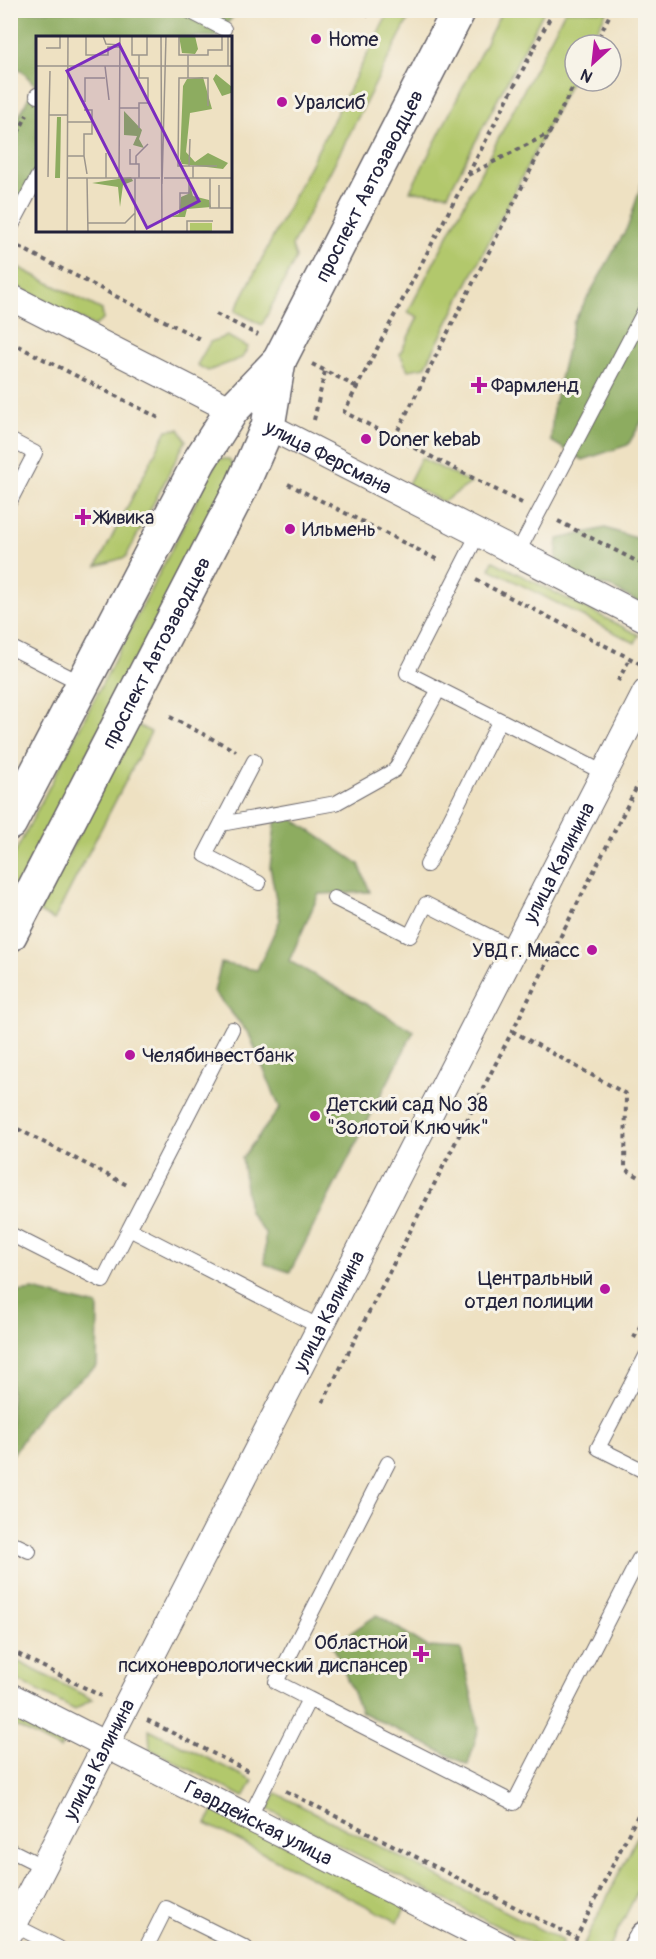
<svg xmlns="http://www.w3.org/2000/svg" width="656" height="1959" viewBox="0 0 656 1959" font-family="Pangolin,sans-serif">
<rect width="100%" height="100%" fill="#f7f3e8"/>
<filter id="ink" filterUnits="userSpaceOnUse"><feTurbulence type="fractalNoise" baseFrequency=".0167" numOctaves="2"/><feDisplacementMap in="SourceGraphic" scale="12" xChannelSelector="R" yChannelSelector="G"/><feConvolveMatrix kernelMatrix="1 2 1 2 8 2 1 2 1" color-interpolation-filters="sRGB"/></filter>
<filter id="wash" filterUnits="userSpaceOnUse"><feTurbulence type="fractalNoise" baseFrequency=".008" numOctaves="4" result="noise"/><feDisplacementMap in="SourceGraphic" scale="24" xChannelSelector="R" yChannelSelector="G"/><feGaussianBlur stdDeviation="1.35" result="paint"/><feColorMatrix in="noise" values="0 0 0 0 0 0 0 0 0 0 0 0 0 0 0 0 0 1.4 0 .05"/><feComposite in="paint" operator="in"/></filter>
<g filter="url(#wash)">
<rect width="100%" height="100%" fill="#eee1c2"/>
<path fill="#b2c86c" stroke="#6a7554" stroke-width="1.5" d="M390,10L426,11L408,20L292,246L296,258L262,325L235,311Z
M502,11H544L448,194L410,191Z
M565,11H607L589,45H575V73L425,367L408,370L400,354L418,317L408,312Z
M10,263L102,310L103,320L94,326L11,283Z
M227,336L248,347L242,358L208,371L197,365L210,342Z
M179,429L186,440L126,557L97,566L167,430Z
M421,458L471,483L443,502L408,484Z
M218,459H229L235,468L11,900V861Z
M493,561L639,635L635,643L490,569Z
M135,724L151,732L54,920L39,912Z
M10,1658H11L92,1699L75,1710L11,1677Z
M10,1704L68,1733L60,1749L11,1724Z
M149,1729L253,1781L244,1797L150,1749Z
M276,1793L563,1941L559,1948H540L268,1809Z
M214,1809L406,1906L398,1922L206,1824Z
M645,1821V1877L609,1948H582Z"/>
<path fill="#8dac60" stroke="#58674e" stroke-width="1.5" d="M11,11H238L215,37L38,38L37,192L26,207H12L10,134L35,85L21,70L11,65Z
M645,173V416L628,445L583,460L551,441L553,409L573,323L628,226Z
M605,528L645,541V606L609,586L554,582L558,539Z
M277,808L359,864L370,892L319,894L289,961L414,1031L290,1272L265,1264V1233L249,1212L242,1158L280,1108L249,1034L214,992L221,963L257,970L280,920L270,867Z
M33,1290L98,1306L97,1366L44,1408L11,1457V1293Z
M377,1615L428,1647L461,1649L479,1728L468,1765L361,1712L333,1645Z"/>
</g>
<g filter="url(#ink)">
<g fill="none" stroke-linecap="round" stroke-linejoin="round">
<g stroke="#69656a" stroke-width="16">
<path id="lane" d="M187,10L224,29
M37,95L38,96
M10,229L38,176
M10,440L35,453L10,501
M517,554L646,308
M10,647L83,684
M500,720L604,773
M254,761L205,855L259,883
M221,824L336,803L395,770L439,689
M427,865L500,720L407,673L478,534
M334,898L410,936L426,904L514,949
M129,1229L232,1029
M10,1234L103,1281L129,1229L320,1327
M646,1356L598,1448L646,1472
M10,1542L29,1551
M309,1699L514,1803L639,1559
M249,1818L309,1699L276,1682L388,1463
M10,1850L44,1867
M14,1925L59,1948
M146,1948L166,1908L246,1948"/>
</g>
<g stroke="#69656a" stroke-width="28">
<g id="street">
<path d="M10,297L232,410"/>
<path id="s1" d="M268,426L646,619"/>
<path id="s2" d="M10,1696L505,1948"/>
<path id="s3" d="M10,1932L646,692"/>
</g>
</g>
<g stroke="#69656a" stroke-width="36">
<g id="primary">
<path id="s4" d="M10,823L200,460L232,410L279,361L459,10"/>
<path id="s5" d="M10,935L241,488L268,426L279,361"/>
<path d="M640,1948L646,1938"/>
</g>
</g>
<path stroke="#69656a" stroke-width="4" stroke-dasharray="4.5 4.5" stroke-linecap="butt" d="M360,10L369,16
M595,45L612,10
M10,149L27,115
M468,175L550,133
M19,247L202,340
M216,314L258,335
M10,342L161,419
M312,364L357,387
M314,420L325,371
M394,438L576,81
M288,484L440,561
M522,503L344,412L554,10
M558,521L646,566
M476,580L643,665
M618,681L630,658
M170,717L236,751
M512,1031L626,1094L625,1169L646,1181
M10,1125L127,1185
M634,1338L646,1315
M323,1402L646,769
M10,1650L101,1696
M147,1720L250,1772
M286,1791L576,1938
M571,1948L646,1799"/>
<use href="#lane" stroke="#fff" stroke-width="14"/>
<use href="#street" stroke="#fff" stroke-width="26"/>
<use href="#primary" stroke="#fff" stroke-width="33"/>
</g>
</g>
<g fill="#b5179e" stroke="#f7f3e8" stroke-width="2">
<circle cx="316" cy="39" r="6"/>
<circle cx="282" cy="102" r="6"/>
<path d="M476 376h6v6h6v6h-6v6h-6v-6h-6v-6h6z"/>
<circle cx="366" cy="439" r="6"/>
<path d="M80 508h6v6h6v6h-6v6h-6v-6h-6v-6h6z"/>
<circle cx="290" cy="529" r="6"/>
<circle cx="592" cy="950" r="6"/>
<circle cx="130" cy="1055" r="6"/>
<circle cx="315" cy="1116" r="6"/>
<circle cx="605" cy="1289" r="6"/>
<path d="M418 1645h6v6h6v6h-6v6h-6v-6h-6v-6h6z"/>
</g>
<g text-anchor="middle" stroke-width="6" stroke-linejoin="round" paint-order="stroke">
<g font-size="20" fill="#22223b" stroke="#f7f3e8" text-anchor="start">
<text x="328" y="46">Home</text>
<text x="294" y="109">Уралсиб</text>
<text x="491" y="392">Фармленд</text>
<text x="378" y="446">Doner kebab</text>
<text x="95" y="524">Живика</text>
<text x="302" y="536">Ильмень</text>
<text x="580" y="957" text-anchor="end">УВД г. Миасс</text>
<text x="142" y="1062">Челябинвестбанк</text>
<text x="327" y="1111">Детский сад № 38<tspan x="327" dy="23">"Золотой Ключик"</tspan></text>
<text x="593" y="1285" text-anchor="end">Центральный<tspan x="593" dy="23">отдел полиции</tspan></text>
<text x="408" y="1649" text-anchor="end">Областной<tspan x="408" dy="23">психоневрологический диспансер</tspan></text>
</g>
<g font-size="20" fill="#22223b" stroke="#f7f3e8">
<text dy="7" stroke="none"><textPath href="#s4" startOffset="734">проспект Автозаводцев</textPath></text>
<text dy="7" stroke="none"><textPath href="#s1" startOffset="68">улица Ферсмана</textPath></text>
<text dy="7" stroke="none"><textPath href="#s5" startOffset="318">проспект Автозаводцев</textPath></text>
<text dy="7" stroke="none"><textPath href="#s3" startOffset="1202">улица Калинина</textPath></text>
<text dy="7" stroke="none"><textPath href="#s3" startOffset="698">улица Калинина</textPath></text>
<text dy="7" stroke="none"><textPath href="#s3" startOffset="194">улица Калинина</textPath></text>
<text dy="7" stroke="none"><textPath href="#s2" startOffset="279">Гвардейская улица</textPath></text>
</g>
</g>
<g transform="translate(36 36)">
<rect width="196" height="196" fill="#eee1c2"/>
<path d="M154,187H176V196H154Z" fill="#b2c86c"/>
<path d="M143,0H159L162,13L159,18L146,17ZM180,38L196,51L195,57L186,60L177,43ZM167,41L176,73L154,77L150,116L159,126L172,117L192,127L187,133L146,128L144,123L147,50L151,43ZM88,75L106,94L103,103L108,112L97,109L101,100L88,99ZM21,81H25L24,142H19ZM95,141L97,145L87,149L84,171L82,151L56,147ZM154,149L157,160L173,164L175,171L151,173L149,181H135L143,178L145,161L152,158Z" fill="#8dac60"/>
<path fill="none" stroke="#9c958c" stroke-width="1.5" d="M50,0V19H72V11H84M67,0L70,8L84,9M96,0V19H103M125,0L126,197M143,0V19H172V14H186V0M192,0V30M10,12H24V0M152,19V42H143L142,130H157V142M0,30H197M69,30L73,64M14,35L13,79H32M152,42H172V70M49,66V42H69M84,72H103V67H112V42H103V19H111V0M48,74H56V86M32,86H56V98H48V120M103,92V72M94,113V128H103V142M32,120H48L51,138M100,128V120L112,108M153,130L154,103M157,130H181M12,141L13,79M32,142H124M51,142L52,197M70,142V117M83,142L84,0M128,142H197M174,142V172H197M126,148L130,0M183,149V172M144,173V157H153V142M52,187H89L99,177M31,197L32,0M99,197V142M151,197V185H177"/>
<path fill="#7b2cbf" fill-opacity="0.15" stroke="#7b2cbf" stroke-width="3" d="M83,8L163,165L111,192L31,35Z"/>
<rect width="196" height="196" fill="none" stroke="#22223b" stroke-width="3"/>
</g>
<rect width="656" height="1959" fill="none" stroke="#f7f3e8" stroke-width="36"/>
<g transform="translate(593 63) rotate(207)"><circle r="28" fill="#f7f3e8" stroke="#a29fa3" stroke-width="1.5"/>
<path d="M0-4.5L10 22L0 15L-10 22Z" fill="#b5179e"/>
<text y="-9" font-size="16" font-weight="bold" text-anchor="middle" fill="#22223b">N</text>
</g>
</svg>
